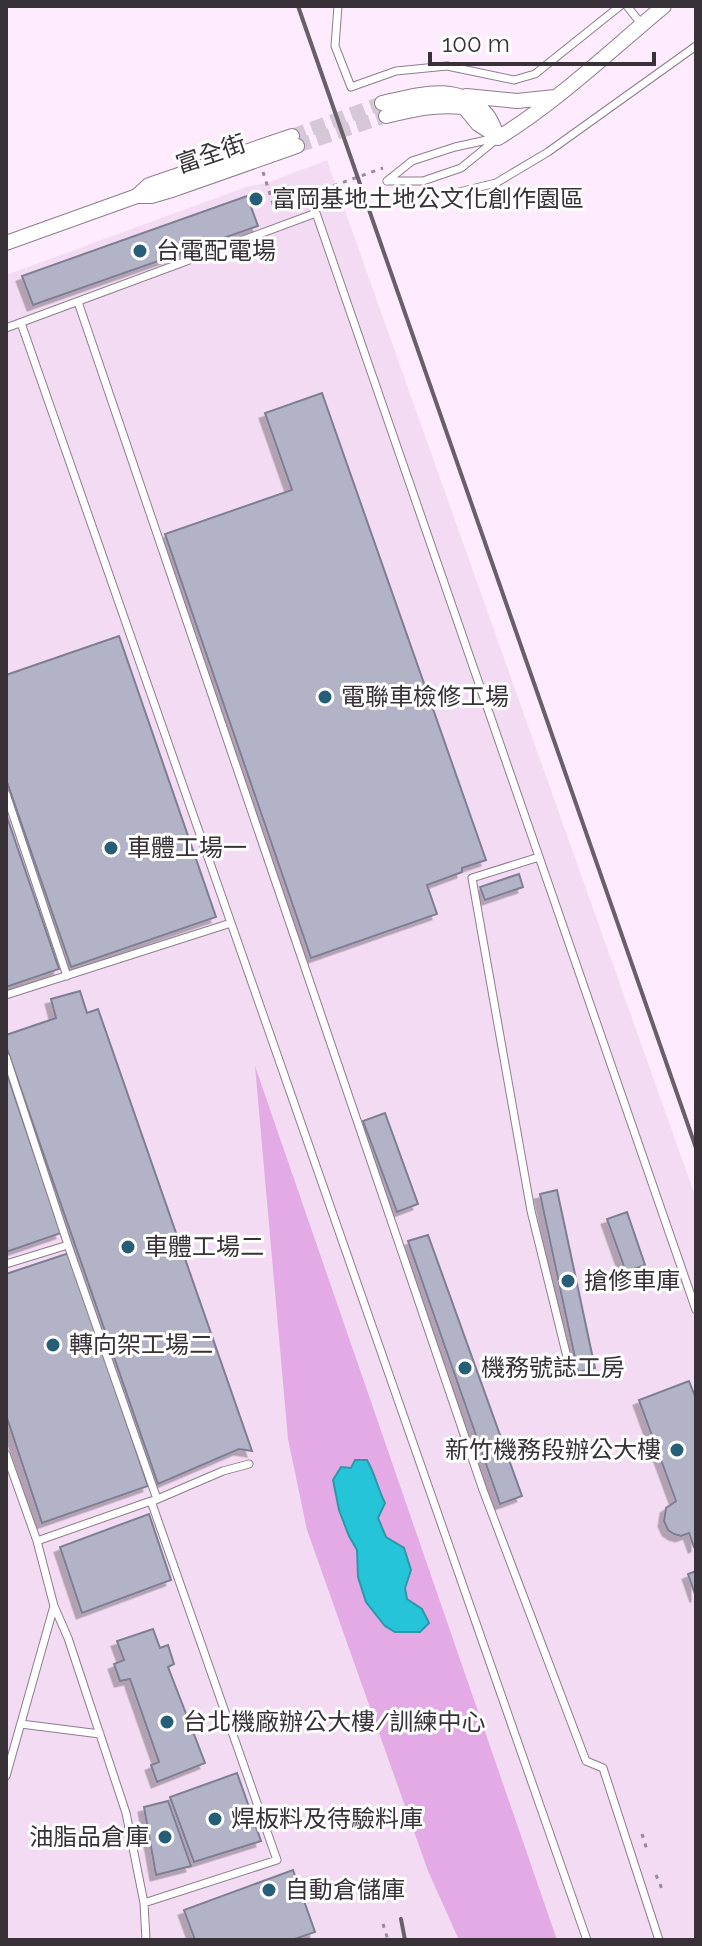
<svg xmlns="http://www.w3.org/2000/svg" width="702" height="1946" viewBox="0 0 702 1946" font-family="Raleway,'Noto Sans TC',sans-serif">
<defs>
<filter id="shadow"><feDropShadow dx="-5.5" dy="5.5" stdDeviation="0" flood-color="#0004"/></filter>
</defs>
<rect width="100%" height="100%" fill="#feecfe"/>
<path fill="#f3dcf3" d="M327,160L696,1198V1940H6V275L246,187L267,183Z"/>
<path fill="#e4aae5" d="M255,1066L557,1940H459L428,1871L307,1530L288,1439Z"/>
<path fill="#26c4d9" stroke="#2b98a9" stroke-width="2" d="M355,1460H367C375,1474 378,1489 385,1503L378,1518L386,1537L404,1548L411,1570L405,1588L407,1599L422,1609L429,1623L420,1632H395L385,1626L366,1602L358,1577L357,1550L349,1536L339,1510L333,1480L341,1467L351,1468Z"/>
<path fill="#b3b3c8" stroke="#7e7e92" stroke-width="2" filter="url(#shadow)" d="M247,196L258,226L33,305L22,276Z
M322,393L486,860L462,868V872L427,885L437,914L311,958L165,534L292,490L265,413Z
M119,636L216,917L71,967L6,779V675Z
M6,814L59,969L6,987Z
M519,874L523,887L485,900L480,887Z
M80,991L87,1013L98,1009L252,1451L239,1449L158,1484L6,1046V1035L56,1018L51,999Z
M6,1071L61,1233L6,1252Z
M385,1113L418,1204L397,1212L363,1121Z
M557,1190L595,1368L578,1372L540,1194Z
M627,1212L645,1265L626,1272L607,1219Z
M428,1235L522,1496L500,1504L408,1241Z
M69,1253L148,1486L42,1523L6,1415V1274Z
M689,1381L696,1399V1546L694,1547L689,1533L681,1536L674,1534L668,1530L664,1521L666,1508L676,1501L639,1400Z
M149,1514L171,1580L82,1613L60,1547Z
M696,1571V1597L688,1574Z
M153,1629L160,1648L168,1645L174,1664L168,1667L205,1763L157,1782L151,1765L159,1762L130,1679L120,1681L114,1664L124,1660L117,1641Z
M237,1773L261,1841L194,1862L170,1797Z
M168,1801L191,1866L156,1875L144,1807Z
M293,1870L315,1932L292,1940H195L184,1910Z"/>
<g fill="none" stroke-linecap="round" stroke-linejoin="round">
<path stroke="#d6c7d6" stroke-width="14" stroke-dasharray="14 7" stroke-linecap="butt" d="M292,136L382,103
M297,146L386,116"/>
<g stroke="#8d7d8d" stroke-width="9">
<path id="service" d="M338,6L335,46L351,87L396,71L447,66L514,80L535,74L620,6
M627,6L642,25
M387,181H423L461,168L498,138
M387,181L412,161L455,147L496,138
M459,192L496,183L548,152L696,46
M78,302L483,1490L586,1761L603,1768L659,1940
M21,323L587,1940
M6,328L316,213L696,1310
M6,794L67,976
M539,857L472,878L531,1211L568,1361
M6,995L231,923
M6,1057L68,1245L157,1499
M6,1264L68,1245
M6,1454L37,1541L54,1606L68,1638L126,1813L144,1903L146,1940
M153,1501L223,1471L249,1464
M37,1541L151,1501L277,1860L144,1903
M21,1724L100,1734
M6,1776L54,1606"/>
</g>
<g stroke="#8d7d8d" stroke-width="16">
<path id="minor" d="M466,96L517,101L555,97
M382,103C419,95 458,81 487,115C492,121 495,130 498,138
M386,116C414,109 435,104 464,107L478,124L498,137
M498,138C558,101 610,51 664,6
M137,196L149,185L292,136
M6,243L137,196H151L172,190L297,146"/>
</g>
<path stroke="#978b97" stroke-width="3" stroke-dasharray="4 6" stroke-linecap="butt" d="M263,172L274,207L383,168
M269,193L282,189
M696,1809V1810
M642,1834L647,1850
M656,1875L662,1889
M383,1924L388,1940"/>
<use href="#service" stroke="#fff" stroke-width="7"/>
<use href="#minor" stroke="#fff" stroke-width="14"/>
<path stroke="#695f69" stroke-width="4" d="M298,6L696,1148
M401,1919L405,1940"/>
</g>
<g fill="#265e78" stroke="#fff" stroke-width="3">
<circle cx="256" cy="199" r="8"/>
<circle cx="140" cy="251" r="8"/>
<circle cx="325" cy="697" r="8"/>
<circle cx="111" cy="848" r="8"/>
<circle cx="128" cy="1247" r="8"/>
<circle cx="568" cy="1281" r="8"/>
<circle cx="53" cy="1345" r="8"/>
<circle cx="465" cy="1368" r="8"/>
<circle cx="677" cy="1450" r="8"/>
<circle cx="167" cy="1722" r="8"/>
<circle cx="215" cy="1819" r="8"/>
<circle cx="165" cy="1837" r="8"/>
<circle cx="269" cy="1890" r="8"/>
</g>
<g text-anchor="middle" stroke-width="6" stroke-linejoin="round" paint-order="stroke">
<g font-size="24" fill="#383138" stroke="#fff">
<text transform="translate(211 154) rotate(-19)" y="8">富全街</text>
</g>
<g font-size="24" fill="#383138" stroke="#fff" text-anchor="start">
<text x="272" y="207">富岡基地土地公文化創作園區</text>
<text x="156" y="259">台電配電場</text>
<text x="341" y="705">電聯車檢修工場</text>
<text x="127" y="856">車體工場一</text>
<text x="144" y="1255">車體工場二</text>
<text x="584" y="1289">搶修車庫</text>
<text x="69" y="1353">轉向架工場二</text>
<text x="481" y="1376">機務號誌工房</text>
<text x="661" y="1458" text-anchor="end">新竹機務段辦公大樓</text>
<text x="183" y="1730">台北機廠辦公大樓/訓練中心</text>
<text x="231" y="1827">焊板料及待驗料庫</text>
<text x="149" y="1845" text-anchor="end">油脂品倉庫</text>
<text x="285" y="1898">自動倉儲庫</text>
</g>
</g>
<rect width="702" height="1946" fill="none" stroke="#383138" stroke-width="16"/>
<path d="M430 52v12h224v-12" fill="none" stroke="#383138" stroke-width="4"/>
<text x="442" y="52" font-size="24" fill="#383138" stroke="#ffffff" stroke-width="6" paint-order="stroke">100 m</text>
</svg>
